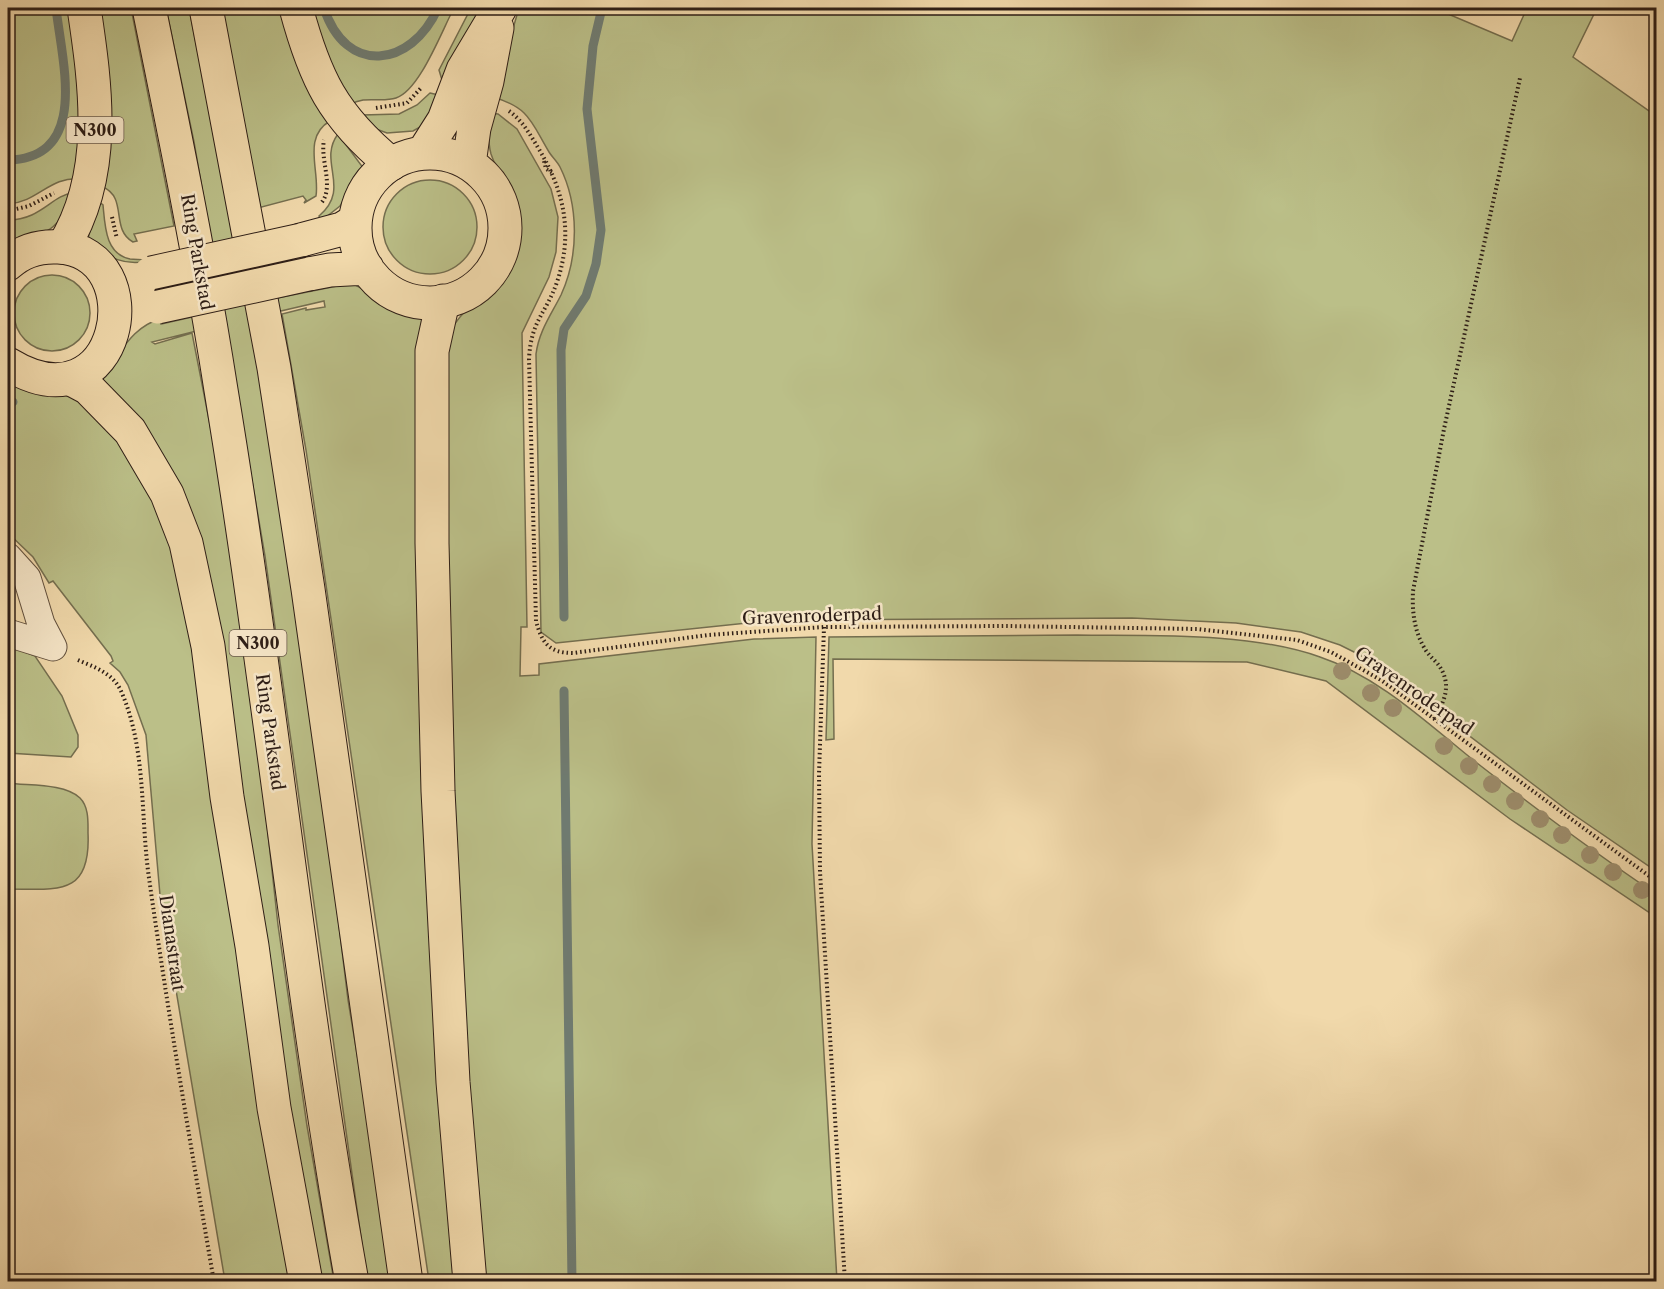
<svg xmlns="http://www.w3.org/2000/svg" width="1664" height="1289" viewBox="0 0 1664 1289" font-family="'Libre Caslon Text',serif">
<rect width="100%" height="100%" fill="#f1d9ab"/>
<filter id="stains"><feTurbulence type="fractalNoise" baseFrequency=".00333" numOctaves="4"/><feColorMatrix values="0 0 0 0 .2 0 0 0 0 .09 0 0 0 0 .02 0 0 0 .5 -.17"/></filter>
<radialGradient id="worn" r=".72"><stop offset=".6" stop-color="#630" stop-opacity="0"/><stop offset="1" stop-color="#630" stop-opacity=".3"/></radialGradient>
<path fill="#bbbf88" stroke="#746e4f" stroke-width="1.5" d="M8,8H75L83,74L81,179C49,176 39,202 8,204Z
M93,8H131L174,226L134,234L137,241L133,242C110,229 128,198 103,187Z
M166,8H189L248,304L352,283L399,310L425,315L461,1281H429L306,450L282,314L306,308V310L325,307L324,301L251,318L312,703L348,1000L395,1281H368L365,1266L265,556L225,324L152,342L155,344L192,333L240,578L278,925L307,1126L334,1281H316L217,636L99,378C120,357 129,328 160,319L161,324L223,310L194,142Z
M218,8H285L330,121C302,137 320,171 316,196L304,203L306,200L303,196L254,209Z
M305,8H454C442,30 420,90 396,98C380,103 365,95 350,105Z
M471,8H481L442,80L439,70Z
M519,8H1434L1512,41L1527,8H1597L1573,57L1656,116V871L1567,810L1368,659L1340,645L1301,632L1236,623L1132,618L776,620L556,643L541,632L536,354C539,331 551,315 561,295C579,256 579,205 560,167C557,161 552,157 549,152C531,122 530,108 493,97Z
M430,93L443,96L422,126L413,131L387,133L376,129L363,115L399,114L417,105Z
M489,113L498,114L517,129L551,189L558,217L556,252L549,277L522,333L527,627H521L520,676L539,675V664L754,639L816,637L812,844L837,1281H480L452,942L444,350C448,338 451,327 460,317C478,294 504,285 514,255C529,210 504,192 491,154C487,140 489,127 489,113Z
M338,134L364,169L340,206L321,221L319,216C352,188 317,162 338,134Z
M383 227a47 47 0 1 1 94 0a47 47 0 1 1-94 0Z
M73,193C62,228 44,239 8,239V220C41,220 52,195 73,193Z
M98,201L103,205C105,225 105,254 130,259C136,260 144,259 149,261C122,267 108,256 87,242Z
M14 313a38 38 0 1 1 76 0a38 38 0 1 1-76 0Z
M8,379L74,396L93,408L143,473L175,548L197,646L296,1281H225L160,895L146,735L128,685L120,672L110,663L113,661L111,656L53,581L49,583L33,557L8,533Z
M1077,635C1152,636 1250,632 1320,657C1380,677 1429,725 1477,763C1536,809 1595,853 1656,894V917L1510,819L1326,681L1247,662L833,659L834,739L826,740L829,637Z
M8,645L35,656L62,696L78,735V747L71,757L8,753Z
M8,783C28,786 64,783 80,798C89,807 88,822 88,833C91,897 57,889 8,889Z"/>
<g fill="none" stroke-linecap="round" stroke-linejoin="round">
<path stroke="#6f7b71" stroke-width="9" d="M324,8C346,76 411,68 438,8
M8,160C90,158 62,62 56,8
M8,398L13,402
M564,617L561,350L564,329L586,296L596,264L601,230L587,109L593,46L602,8
M564,691L572,1282"/>
<g stroke="#5f4d3b" stroke-width="29">
<path id="minor" d="M8,557L27,578L41,624L53,647
M8,633L53,647"/>
</g>
<g stroke="#2e1e16" stroke-width="35">
<path id="primary" d="M423,153L444,120L463,70L500,8
M355 228a75 75 0 1 1 150 0a75 75 0 1 1-150 0Z
M469,164L474,128L487,81L497,28
M301,240L342,229L355,221
M8,264C22,251 39,246 58,247C155,252 121,433 8,364
M309,274L330,270L367,268"/>
</g>
<g stroke="#2e1e16" stroke-width="35">
<path id="trunk" d="M149,8C175,135 201,262 221,390C270,686 299,986 352,1282
M206,8L274,368L308,589L406,1282
M296,8C315,79 333,116 391,164
M63,247C108,175 96,88 84,8
M443,301L432,351V543L438,791L453,1082L470,1282
M71,379L88,388L130,431L167,494L186,543L208,646L227,797L252,946L274,1108L306,1282"/>
</g>
<path stroke="#2e1e16" stroke-width="4" stroke-dasharray="1.5 3" stroke-linecap="butt" d="M376,108L407,103L421,88
M509,111C523,121 531,136 540,151C565,193 573,235 557,282C546,314 531,320 529,359L536,621C542,643 549,653 573,653L708,635L824,627L1005,626L1197,629L1297,640L1331,652L1381,680L1656,881
M544,161L546,169L553,173
M322,202C334,186 320,160 324,140
M8,211L29,206L54,193
M112,217L117,239
M824,627L819,774L820,872L845,1282
M78,660C94,667 113,673 121,691C147,750 140,816 149,878C168,1013 191,1147 214,1282
M1434,719C1444,702 1452,686 1440,667C1436,661 1429,656 1425,649C1414,631 1412,611 1413,591L1444,429L1520,78"/>
<use href="#minor" stroke="#f6e6c8" stroke-width="27"/>
<use href="#primary" stroke="#f1d9ab" stroke-width="33"/>
<use href="#trunk" stroke="#f1d9ab" stroke-width="33"/>
<g stroke="#2e1e16" stroke-width="35" stroke-linecap="butt">
<path id="primary-bridge" d="M151,273L301,240
M158,307L309,274"/>
</g>
<use href="#primary-bridge" stroke="#f1d9ab" stroke-width="33"/>
</g>
<g fill="#9d8d6c">
<circle cx="1342" cy="671" r="9"/>
<circle cx="1371" cy="693" r="9"/>
<circle cx="1393" cy="708" r="9"/>
<circle cx="1444" cy="746" r="9"/>
<circle cx="1469" cy="766" r="9"/>
<circle cx="1492" cy="784" r="9"/>
<circle cx="1515" cy="801" r="9"/>
<circle cx="1540" cy="819" r="9"/>
<circle cx="1562" cy="835" r="9"/>
<circle cx="1590" cy="855" r="9"/>
<circle cx="1613" cy="872" r="9"/>
<circle cx="1642" cy="890" r="9"/>
</g>
<g text-anchor="middle" stroke-width="5" stroke-linejoin="round" paint-order="stroke">
<g fill="#f6e6c8" stroke="#6a5a4b" stroke-width="1.5">
<rect x="66.5" y="117" width="57" height="26" rx="4.5"/>
<rect x="229.5" y="630" width="57" height="26" rx="4.5"/>
</g>
<g font-size="16" font-weight="bold" fill="#2e1e16">
<text x="95" y="136">N300</text>
<text x="258" y="649">N300</text>
</g>
<g font-size="18" fill="#2e1e16" stroke="#f6e6c8">
<text transform="translate(197 252) rotate(80)" y="6">Ring Parkstad</text>
<text transform="translate(812 616) rotate(-2)" y="6">Gravenroderpad</text>
<text transform="translate(1414 691) rotate(35)" y="6">Gravenroderpad</text>
<text transform="translate(270 732) rotate(82)" y="6">Ring Parkstad</text>
<text transform="translate(172 943) rotate(82)" y="6">Dianastraat</text>
</g>
</g>
<rect width="1664" height="1289" fill="none" stroke="#f1d9ab" stroke-width="30"/>
<rect x="9" y="9" width="1646" height="1271" fill="none" stroke="#2e1e16" stroke-width="3"/>
<rect x="15" y="15" width="1634" height="1259" fill="none" stroke="#2e1e16" stroke-width="1.5"/>
<rect width="100%" height="100%" filter="url(#stains)"/>
<rect width="100%" height="100%" fill="url(#worn)"/>
</svg>
